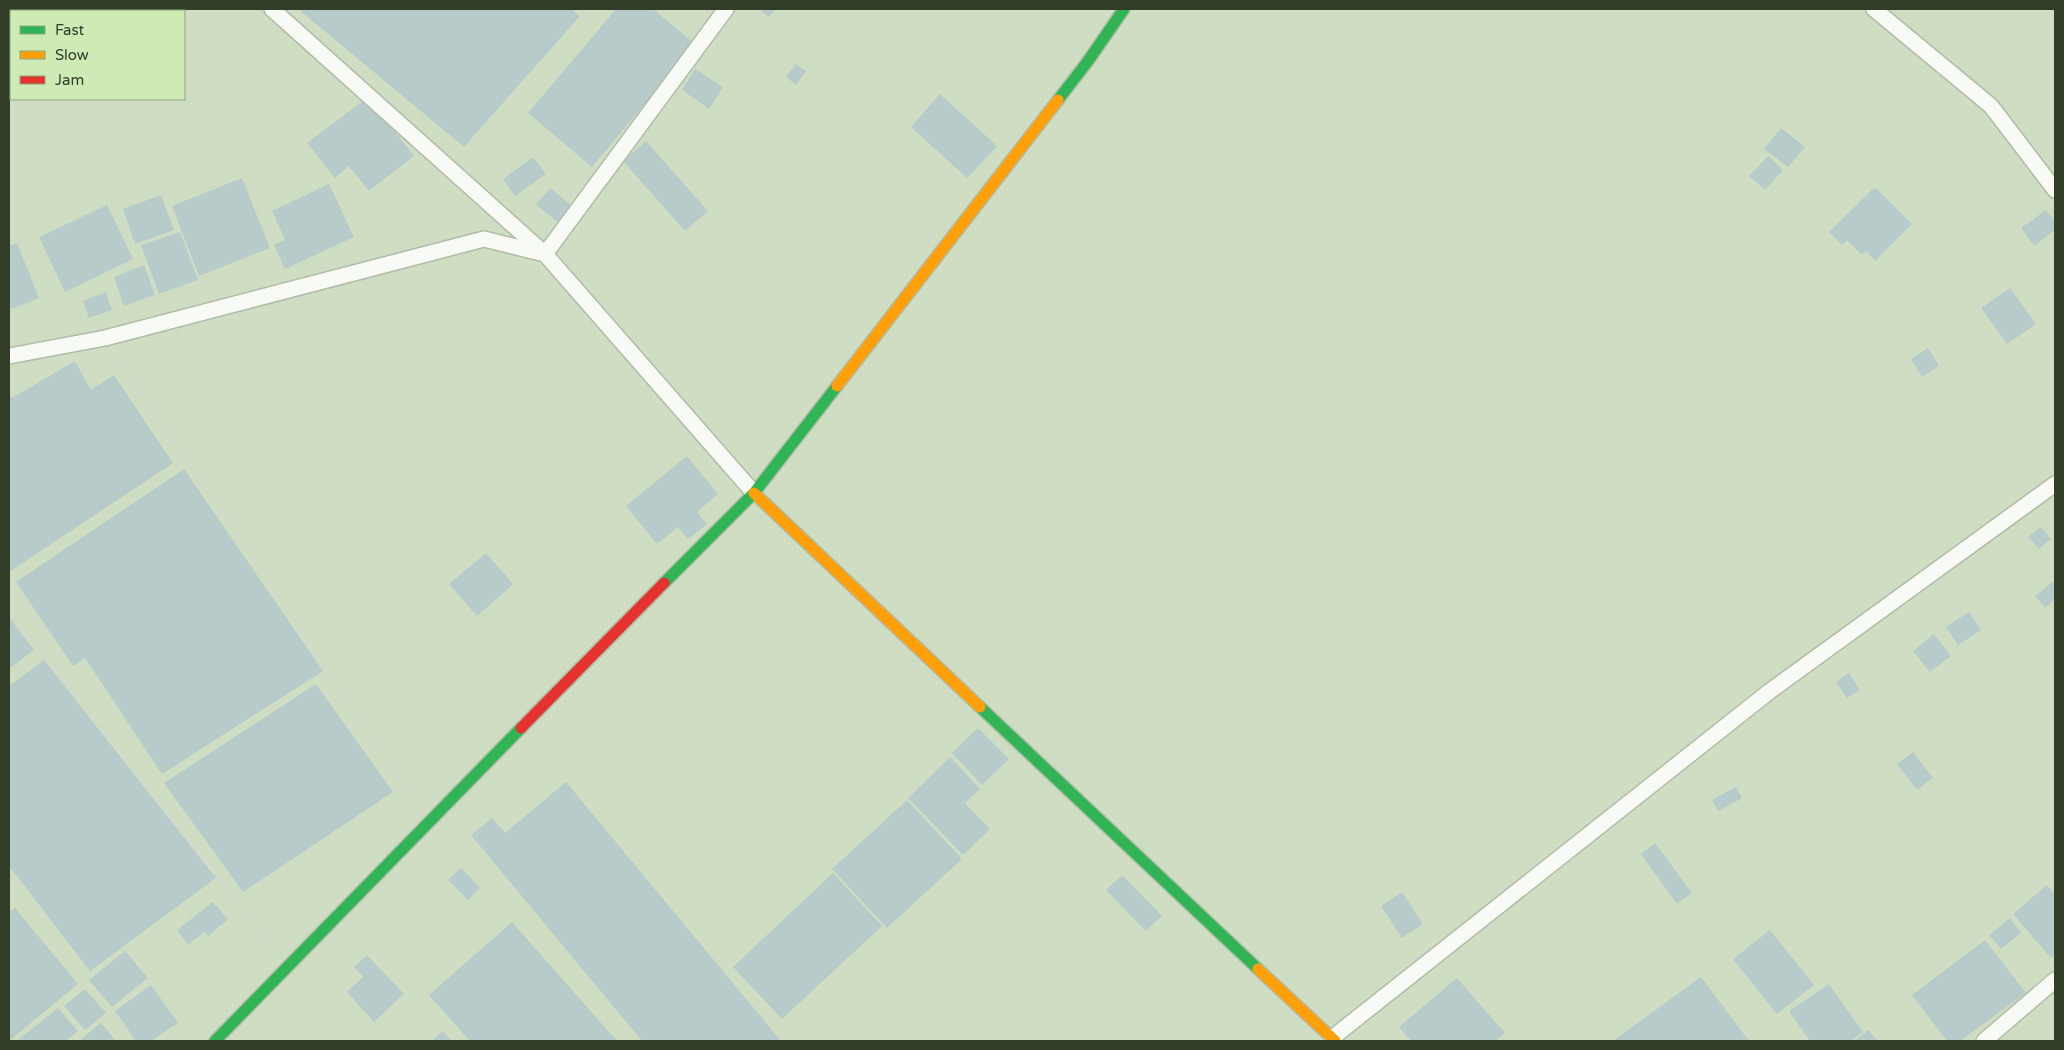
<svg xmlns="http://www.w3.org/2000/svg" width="2064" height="1050" viewBox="0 0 2064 1050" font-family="'Varela Round',sans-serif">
<rect width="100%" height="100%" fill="#cfdec2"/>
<path fill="#b7cbcb" d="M298,9H571L580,16L464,147Z
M616,9H653L695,44L592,167L528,113Z
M759,9H776L769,17Z
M796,64L806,71L796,85L786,77Z
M695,69L723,87L709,109L682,90Z
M940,94L997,146L967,178L911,127Z
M368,97L414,156L369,191L349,166L335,178L307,143Z
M1781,128L1805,147L1788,167L1764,149Z
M646,141L708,211L685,231L623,161Z
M1768,156L1783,170L1765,190L1749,176Z
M533,157L546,174L515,196L503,179Z
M242,178L270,248L199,276L172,206Z
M329,184L354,237L285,269L274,245L285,240L272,211Z
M1875,187L1912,224L1875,261L1866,251L1862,255L1847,240L1842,245L1829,232Z
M550,188L571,205L558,222L536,205Z
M161,195L174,230L135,244L123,209Z
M107,205L133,259L65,292L39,237Z
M2046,210L2055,222V230L2034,246L2021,228Z
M180,232L198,280L159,294L141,245Z
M17,243L39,298L12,309L9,303V246Z
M144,265L155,295L124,306L114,277Z
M2010,288L2036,324L2007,344L1981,308Z
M106,292L112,310L89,318L83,301Z
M1928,348L1939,366L1922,377L1911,359Z
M75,361L91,390L114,375L173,463L9,572V393L12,398Z
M687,456L718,494L697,512L707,524L688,539L678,527L657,544L626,506Z
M184,469L323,671L162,774L85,658L73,666L16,582Z
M2041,527L2051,539L2039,549L2028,537Z
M486,553L513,584L477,616L449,584Z
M2055,580V599L2045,608L2035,596Z
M1969,612L1981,630L1958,645L1946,627Z
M9,617L34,650L9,669Z
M1934,634L1951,656L1930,672L1913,651Z
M44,660L216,878L90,971L9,866V686Z
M1849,673L1860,690L1847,698L1836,682Z
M316,684L393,792L243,892L164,783Z
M978,728L1009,759L982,785L952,753Z
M1913,752L1933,778L1917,790L1897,764Z
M950,757L980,789L965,803L990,829L963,855L908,798Z
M566,782L781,1041H642L471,835L492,818L505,833Z
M1736,787L1742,798L1718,811L1712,800Z
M907,800L962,859L887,928L832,869Z
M1655,843L1692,893L1677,904L1641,854Z
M461,868L480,888L468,900L448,880Z
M833,873L882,926L782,1019L733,967Z
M1122,875L1162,916L1146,931L1106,890Z
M2047,885L2055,895V954L2051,958L2013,914Z
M1402,892L1423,924L1402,938L1381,906Z
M213,902L228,919L208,936L204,932L188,945L177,930Z
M15,908L78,984L9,1041V912Z
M2010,918L2021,933L2001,949L1989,935Z
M512,922L617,1041H470L429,995Z
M1770,930L1814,985L1777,1014L1733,959Z
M1985,940L2026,993L1960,1041H1947L1912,995Z
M125,951L148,978L112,1007L89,980Z
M367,955L404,994L374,1022L347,992L363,977L354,967Z
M1701,977L1749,1041H1613Z
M1457,978L1505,1033L1495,1041H1411L1399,1027Z
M1829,984L1863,1032L1850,1041H1810L1789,1011Z
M151,985L178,1023L151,1041H136L115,1011Z
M85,989L106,1013L85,1030L64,1006Z
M58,1008L78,1031L66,1041H17Z
M101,1023L116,1041H79Z
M1868,1030L1878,1041H1857L1856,1040Z
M443,1031L452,1041H432Z"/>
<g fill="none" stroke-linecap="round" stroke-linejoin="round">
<g stroke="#b0bca6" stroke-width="18">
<path id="lane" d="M272,9L545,254L754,493
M1874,9L1991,106L2055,190
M9,356L105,338L484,239L545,254L726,9
M1332,1038L1770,691L2055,484
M1984,1041L2055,980"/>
</g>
<g stroke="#b0bca6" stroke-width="14">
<path id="fast" d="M1058,100L1088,61L1124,9
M664,583L754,493L837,386
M980,707L1258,969
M215,1041L521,728"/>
</g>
<g stroke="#b0bca6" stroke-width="14">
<path id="slow" d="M837,386L1058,100
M754,493L980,707
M1258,969L1335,1041"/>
</g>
<g stroke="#b0bca6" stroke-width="14">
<path id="jam" d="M521,728L664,583"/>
</g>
<path stroke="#d3d8d0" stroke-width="3" stroke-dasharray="4 2.5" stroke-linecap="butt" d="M120,359L412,797
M9,610L269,941"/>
<use href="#lane" stroke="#f8faf6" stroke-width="15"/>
<use href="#fast" stroke="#30b455" stroke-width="11"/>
<use href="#slow" stroke="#ff9f0a" stroke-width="11"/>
<use href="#jam" stroke="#e5322d" stroke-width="11"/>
</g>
<rect width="2064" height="1050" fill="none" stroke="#313d27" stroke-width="20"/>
<rect x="10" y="10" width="175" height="90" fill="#ceebb5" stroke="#8fa57c"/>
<rect x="20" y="26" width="25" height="8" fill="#30b455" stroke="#8fa57c"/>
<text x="55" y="35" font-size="15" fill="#313d27">Fast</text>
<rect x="20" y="51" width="25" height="8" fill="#ff9f0a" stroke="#8fa57c"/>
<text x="55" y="60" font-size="15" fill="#313d27">Slow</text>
<rect x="20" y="76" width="25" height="8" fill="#e5322d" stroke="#8fa57c"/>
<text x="55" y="85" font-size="15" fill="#313d27">Jam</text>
</svg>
